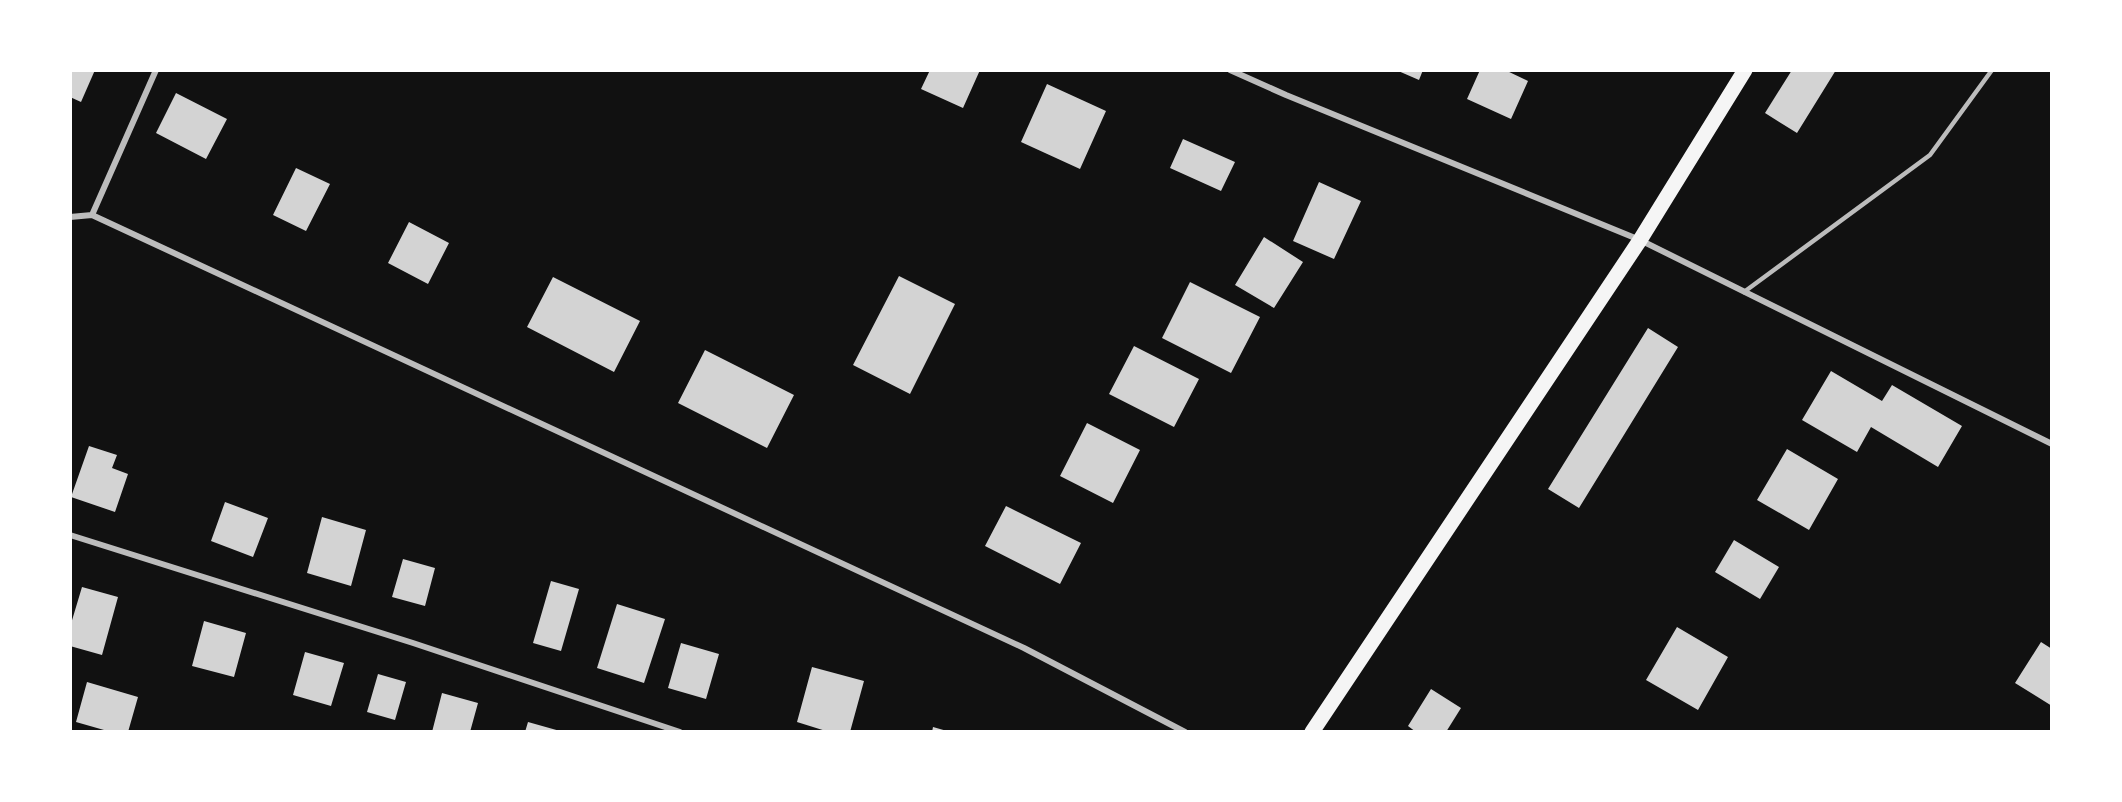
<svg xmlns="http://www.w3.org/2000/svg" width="2122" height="802" viewBox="0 0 2122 802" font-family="Lora,serif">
<rect width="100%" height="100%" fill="#111"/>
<path fill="#d3d3d3" d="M70,70H95L81,102L70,97Z
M930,70H980L963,108L921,89Z
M1396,70H1423L1419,80Z
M1480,70H1505L1528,81L1511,119L1467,99Z
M1792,70H1836L1797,133L1765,113Z
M1047,84L1106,111L1080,169L1021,142Z
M176,93L227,119L206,159L156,133Z
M1183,139L1235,162L1221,191L1170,168Z
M296,168L330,184L306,231L273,215Z
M1319,182L1361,201L1334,259L1293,241Z
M409,222L449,243L428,284L388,263Z
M1264,237L1303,262L1274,308L1235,285Z
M899,276L955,304L910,394L853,365Z
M553,277L640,321L614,372L527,327Z
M1190,282L1260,317L1231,373L1162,338Z
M1648,328L1678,347L1579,508L1548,489Z
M1134,346L1199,379L1174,427L1109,394Z
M705,350L794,395L767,448L678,403Z
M1831,371L1882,401L1892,385L1962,426L1938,467L1871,427L1857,452L1802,420Z
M1087,423L1140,450L1113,503L1060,476Z
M89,446L117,455L112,468L128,474L115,512L71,497Z
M1787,449L1838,479L1809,530L1757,500Z
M225,502L268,518L253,557L211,541Z
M1006,506L1081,543L1060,584L985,546Z
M322,517L366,530L351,586L307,573Z
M1734,540L1779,567L1760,599L1715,572Z
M403,559L435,568L425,606L392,597Z
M551,581L579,589L561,651L533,643Z
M82,587L118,597L102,655L70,646V627Z
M617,604L665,619L644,683L597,668Z
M204,621L246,633L234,677L192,666Z
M1677,627L1728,657L1698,710L1646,680Z
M2041,642L2052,649V706L2015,683Z
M681,643L719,654L706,699L668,688Z
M305,652L344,663L331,706L293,695Z
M812,667L864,681L850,732H829L797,722Z
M378,674L406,682L395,720L367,712Z
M87,682L138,697L128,732H111L76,722Z
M1431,689L1461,708L1446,732H1416L1408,726Z
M442,693L478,703L470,732H432Z
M528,722L560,731V732H525Z
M933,727L947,731V732H932Z"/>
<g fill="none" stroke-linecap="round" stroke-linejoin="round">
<path stroke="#bcbcbc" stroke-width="4.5" d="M1744,292L1930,155L1992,70"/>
<path stroke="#bcbcbc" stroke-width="6" d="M1230,70L1286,95L1640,240L2052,444
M92,215L156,70
M70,217L92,215L1024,648L1185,732
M70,535L413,643L680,732"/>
<path stroke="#f5f5f5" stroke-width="15" d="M1312,732L1640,240L1745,70"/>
</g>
<rect width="2122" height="802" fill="none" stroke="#ffffff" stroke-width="144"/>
</svg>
